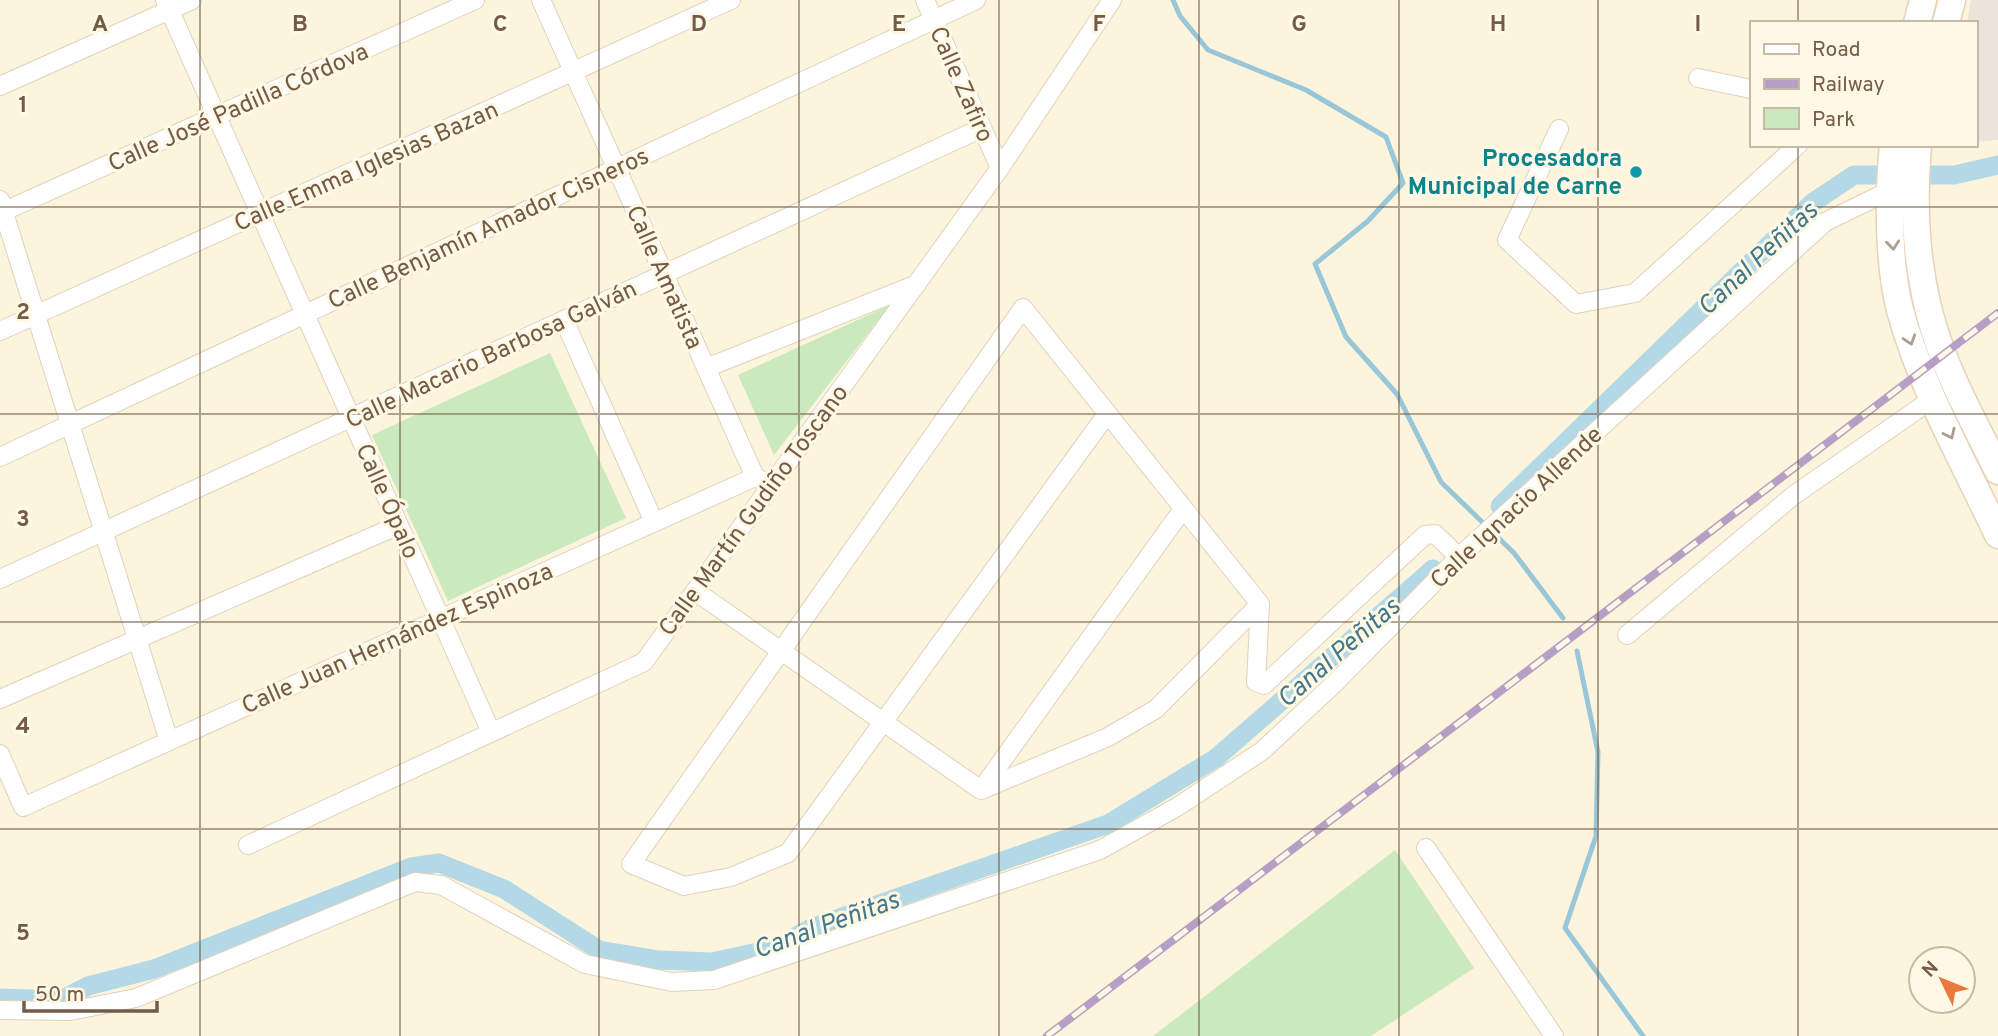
<svg xmlns="http://www.w3.org/2000/svg" width="1998" height="1036" viewBox="0 0 1998 1036" font-family="Overpass,sans-serif">
<rect width="100%" height="100%" fill="#fdf4de"/>
<path fill="#eae4da" d="M1971,0H1998V140L1975,142V23H1967Z"/>
<path fill="#caeabd" d="M890,305L774,455L738,375Z
M550,353L626,518L448,601L372,435Z
M1395,850L1474,968L1371,1036H1153Z"/>
<g fill="none" stroke-linecap="round" stroke-linejoin="round">
<path stroke="#99c7d8" stroke-width="5" d="M1173,0L1180,16L1208,50L1306,90L1386,137L1403,183L1368,221L1315,264L1346,337L1397,394L1441,482L1514,553L1563,618
M1577,651L1598,752L1596,836L1565,928L1643,1036"/>
<path stroke="#b3d9e6" stroke-width="19" d="M1500,506L1812,203L1854,175H1954L1998,165
M0,998L61,1000L88,986L154,969L411,867L439,863L504,889L599,950L659,960L712,962L776,948L811,928L1108,824L1216,758L1433,569"/>
<g stroke="#e0d1ba" stroke-width="20">
<path id="street" d="M165,0L491,732
M541,0L755,477
M925,0L1000,168
M1698,78L1751,89
M0,86L192,0
M1559,129L1507,240L1576,304L1635,293L1798,145
M0,200L169,741
M0,213L475,0
M564,320L654,522
M0,331L731,0
M706,368L917,284
M1107,414L788,853L731,877L684,886L631,864L1023,308L1260,604
M0,457L976,0
M0,579L982,128
M695,591L981,790
M1627,635L1794,495L1934,398
M0,699L399,525
M0,754L23,807L755,477L771,485
M981,790L1108,737L1156,709L1260,604L1256,682L1264,685L1425,535L1435,534L1459,557
M981,790L1183,509
M248,845L644,662L1000,168L1112,0
M1426,848L1554,1036
M0,1010L70,1011L136,998L415,882L441,885L585,964L672,982L714,980L1100,850L1177,807L1262,751L1335,683L1459,557L1825,222L1889,191"/>
</g>
<g stroke="#e6d3b8" stroke-width="29">
<path id="secondary" d="M1917,23L1923,0
M1946,23L1952,0
M1893,145C1888,193 1888,264 1900,310C1921,388 1964,462 1998,535
M1918,145C1912,215 1917,289 1943,355C1958,395 1980,433 1998,471"/>
</g>
<use href="#street" stroke="#fff" stroke-width="18"/>
<use href="#secondary" stroke="#fff" stroke-width="26"/>
<g stroke="#b79ec5" stroke-width="8">
<path id="rail" d="M1047,1036L1998,313"/>
</g>
<use href="#rail" stroke="#fff8e5" stroke-width="5" stroke-dasharray="16" stroke-linecap="butt"/>
</g>
<defs><path id="oneway-chevron" d="M-2-3.5L2.5 0L-2 3.5" fill="none" stroke-width="1.6" stroke-linecap="round" stroke-linejoin="round" transform="scale(1.75)"/></defs>
<g stroke="#ab9d90">
<use href="#oneway-chevron" transform="translate(1893 245) rotate(84)"/>
<use href="#oneway-chevron" transform="translate(1910 340) rotate(72)"/>
<use href="#oneway-chevron" transform="translate(1950 434) rotate(65)"/>
</g>
<path fill="none" stroke="#735b46" stroke-width="2" stroke-opacity="0.55" d="M200,0V1036M400,0V1036M599,0V1036M799,0V1036M999,0V1036M1199,0V1036M1399,0V1036M1598,0V1036M1798,0V23M1798,145V1036M0,207H1998M0,414H1998M0,622H1998M0,829H1998"/>
<circle fill="#0f9aa8" stroke="#fff8e5" stroke-width="2.5" cx="1636" cy="172" r="7"/>
<g text-anchor="middle" stroke-width="6" stroke-linejoin="round" paint-order="stroke">
<g font-size="24" fill="#735b46" stroke="#fff8e5">
<text transform="translate(962 84) rotate(66)" y="8">Calle Zafiro</text>
<text transform="translate(238 107) rotate(-24)" y="8">Calle José Padilla Córdova</text>
<text transform="translate(366 166) rotate(-24)" y="8">Calle Emma Iglesias Bazan</text>
<text transform="translate(488 228) rotate(-25)" y="8">Calle Benjamín Amador Cisneros</text>
<text transform="translate(665 277) rotate(66)" y="8">Calle Amatista</text>
<text transform="translate(491 354) rotate(-25)" y="8">Calle Macario Barbosa Galván</text>
<text transform="translate(388 501) rotate(66)" y="8">Calle Ópalo</text>
<text transform="translate(1516 507) rotate(-43)" y="8">Calle Ignacio Allende</text>
<text transform="translate(753 510) rotate(-54)" y="8">Calle Martín Gudiño Toscano</text>
<text transform="translate(397 638) rotate(-24)" y="8">Calle Juan Hernández Espinoza</text>
</g>
<g font-size="24" font-weight="bold" fill="#0d838f" stroke="#fff8e5" text-anchor="end">
<text x="1622" y="166">Procesadora<tspan x="1622" dy="28">Municipal de Carne</tspan></text>
</g>
<g font-size="26" font-style="italic" fill="#42788e" stroke="#fff8e5">
<text transform="translate(1757 258) rotate(-43)" y="9">Canal Peñitas</text>
<text transform="translate(1338 652) rotate(-41)" y="9">Canal Peñitas</text>
<text transform="translate(826 924) rotate(-20)" y="9">Canal Peñitas</text>
</g>
</g>
<g font-size="23" text-anchor="middle" font-weight="bold" fill="#735b46" stroke="#fff8e5" stroke-width="6" stroke-linejoin="round" paint-order="stroke">
<text x="100" y="31">A</text>
<text x="300" y="31">B</text>
<text x="500" y="31">C</text>
<text x="699" y="31">D</text>
<text x="899" y="31">E</text>
<text x="1099" y="31">F</text>
<text x="1299" y="31">G</text>
<text x="1498" y="31">H</text>
<text x="1698" y="31">I</text>
<text x="23" y="112">1</text>
<text x="23" y="319">2</text>
<text x="23" y="526">3</text>
<text x="23" y="733">4</text>
<text x="23" y="940">5</text>
</g>
<rect x="1750" y="21" width="228" height="126" fill="#fff8e5" stroke="#c7b9a5" stroke-width="2"/>
<rect x="1764" y="44" width="35" height="10" fill="#ffffff" stroke="#c7b9a5" stroke-width="2"/>
<text x="1812" y="56" font-size="21" fill="#735b46">Road</text>
<rect x="1764" y="79" width="35" height="10" fill="#b79ec5" stroke="#c7b9a5" stroke-width="2"/>
<text x="1812" y="91" font-size="21" fill="#735b46">Railway</text>
<rect x="1764" y="108" width="35" height="21" fill="#caeabd" stroke="#c7b9a5" stroke-width="2"/>
<text x="1812" y="126" font-size="21" fill="#735b46">Park</text>
<g transform="translate(1942 980) rotate(313)"><circle r="33" fill="#fff8e5" stroke="#c7b9a5" stroke-width="2"/>
<path d="M0-5L12 26L0 18L-12 26Z" fill="#eb793e"/>
<text y="-10" font-size="19" font-weight="bold" text-anchor="middle" fill="#735b46">N</text>
</g>
<path d="M24 1001v10h133v-10" fill="none" stroke="#735b46" stroke-width="3.5"/>
<text x="35" y="1001" font-size="21" fill="#735b46" stroke="#fff8e5" stroke-width="5" paint-order="stroke">50 m</text>
</svg>
